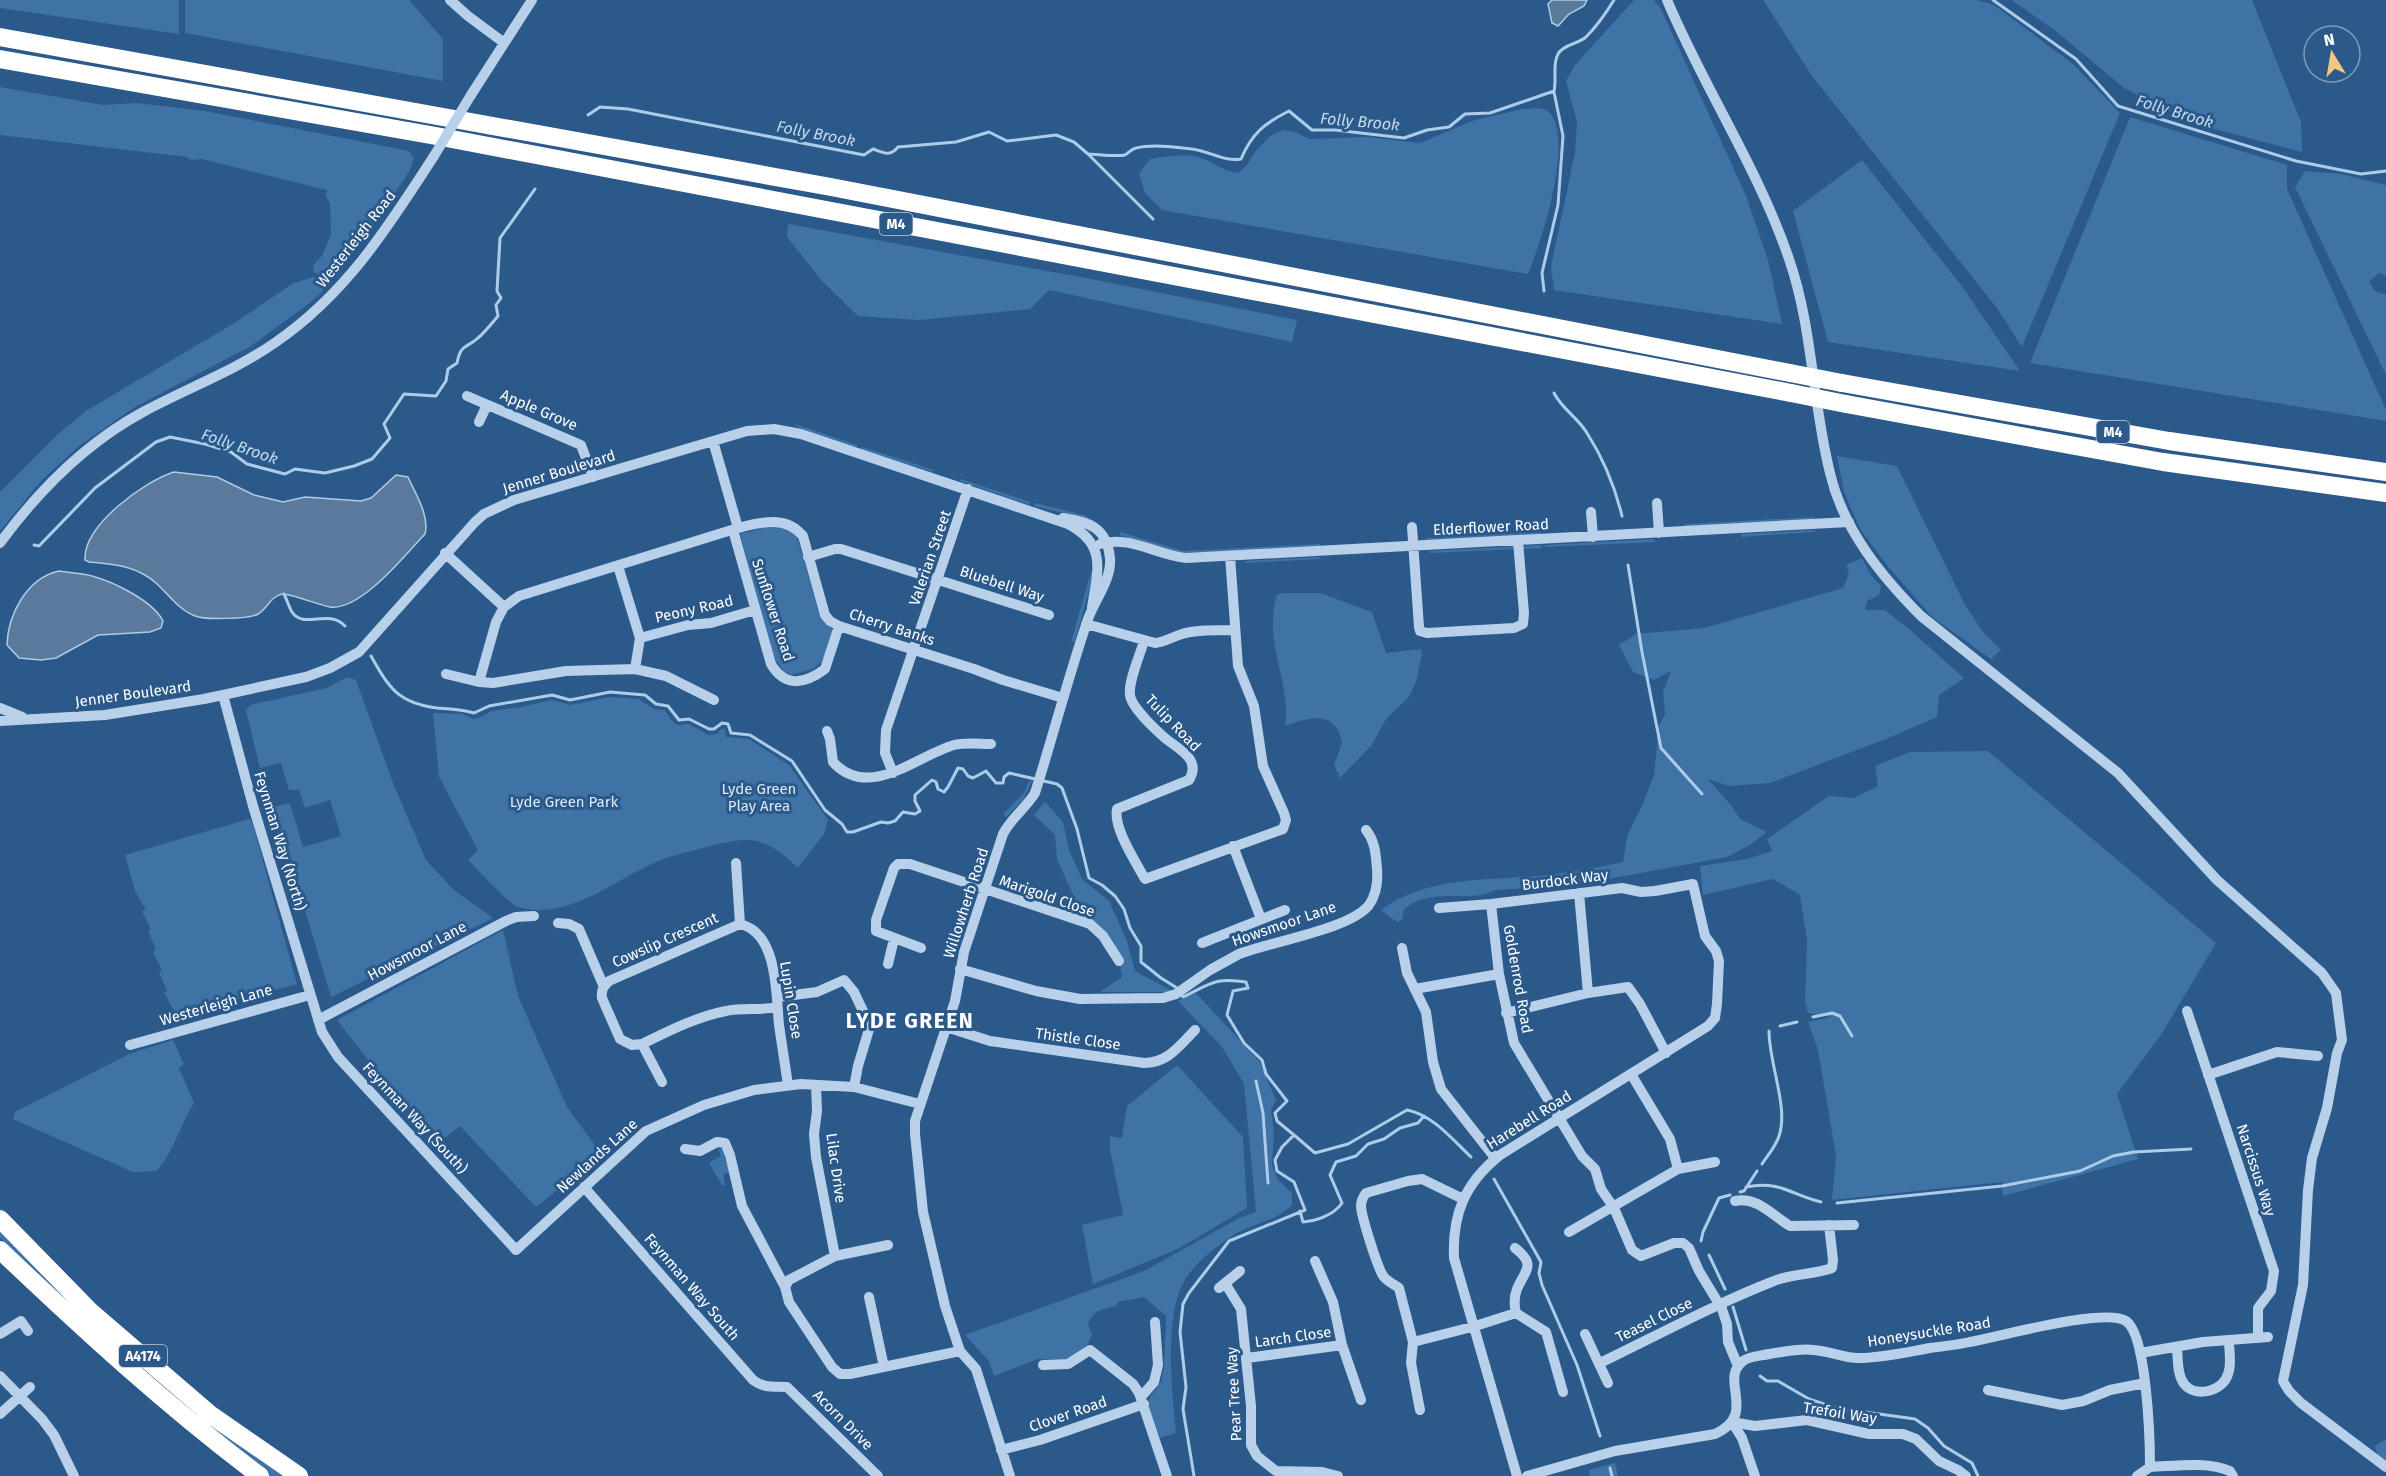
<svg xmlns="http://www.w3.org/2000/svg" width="2386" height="1476" viewBox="0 0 2386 1476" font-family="'Fira Sans',sans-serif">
<rect width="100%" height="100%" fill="#2a598a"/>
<path fill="#3f73a6" d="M0,0H179V34L0,8Z
M185,0H409L443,39V81L185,33Z
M1634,0H1654L1661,9L1746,196L1768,260L1782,324L1554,290L1551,267L1575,152L1577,122L1566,81L1575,65Z
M1763,0H1977L1994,5L2073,64L2120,113L2022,347L1997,308L1812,76Z
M2012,0H2252L2301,122L2302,152L2191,123L2124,88L2057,32Z
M0,87L103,105L137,103L205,111L409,151L414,158L409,172L336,278C327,282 319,276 313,271L314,264L322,256L331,234L330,203L326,196L327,190L202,159L191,160L187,157L0,135Z
M1522,109C1530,109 1543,106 1549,112C1575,139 1541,243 1528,274L1162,210L1145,193L1139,174L1150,159C1165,157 1183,153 1198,157C1212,161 1222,171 1238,173L1247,165L1256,151L1270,136L1283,130L1296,132L1309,139L1367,137L1420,143L1472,121Z
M2130,117L2287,165V189L2386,410V421L2030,363Z
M1862,160L1961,285L2020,371L1828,342L1793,211Z
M2305,171L2341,174L2386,185V276L2379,273L2369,282L2375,291L2386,295V375L2295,187Z
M788,224L1086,278L1297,320L1292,342L1049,290L1030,309L919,320L858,316L822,281L787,237Z
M313,277L320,282L324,288L321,293L311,302L251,346L135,407L79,446L41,481L0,531V492L57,435L86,411L236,322L292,284Z
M795,424L857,445L856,447L797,427Z
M862,447L934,470L933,472L861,449Z
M1837,456L1897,466L1965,605L1983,632L2001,650L1991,659L1932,617L1886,564L1860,529L1844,492Z
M961,479L1030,502V505L960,481Z
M1035,503L1084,515L1098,523L1096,524L1077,516L1034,506Z
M1814,517V520L1685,527V524Z
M774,525C786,526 793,530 798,540L819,613L825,623L835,631L824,660L813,669L791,675L784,672L774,658L740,534Z
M1815,530V532L1741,537V534Z
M1120,532L1183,551L1320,544V547L1189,553L1169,551L1120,535Z
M1541,532V535L1426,541V538Z
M1654,539L1655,542L1545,547V545Z
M1541,545L1542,548L1430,553L1429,551Z
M1320,557L1321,559L1245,563V561Z
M1862,558L1870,574L1881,586L1879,595L1867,601L1865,610H1885L1909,629L1964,678L1939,695L1937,717L1886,739L1770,783L1729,786L1708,779L1730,804L1740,819L1767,832L1750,845L1727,857L1576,885L1495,890C1466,905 1436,885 1404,909L1402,920L1397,922L1381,910C1431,873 1497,882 1555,874C1578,871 1601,867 1623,862L1627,836L1642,806L1654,775L1659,725L1665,714L1663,692L1671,671L1654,680L1633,672L1619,645L1636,634L1704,628L1843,588L1849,573L1846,565Z
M1091,572H1094L1075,641L1071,642Z
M1281,593H1320L1372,612L1386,653L1421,649L1422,654L1416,682L1409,697L1386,719L1371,746L1340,778L1334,765L1342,743C1336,709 1309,717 1285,726C1292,682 1262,643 1277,595Z
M347,677L356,680L393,783L426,860L455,891L493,918L331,997L274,807L290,803L303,847L341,836L330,800L305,808L299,790H289L281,763L260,768L246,711L250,705L327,688Z
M610,697L638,699L654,709L665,710L671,720L677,725L689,724L708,735L717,734L721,729H725L726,737L749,739L789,765L828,820L824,834L800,865L798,868C764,835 749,836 707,847C688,852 668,856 650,865C611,883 565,921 518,907C509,904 478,870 468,860L478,850L439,777L433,713L463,714L473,719L481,717L491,711L521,707L552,700L570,705Z
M1988,751L2216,943L2161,1035L2117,1094L2138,1159L2003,1196L2002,1182L1832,1200L1836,1156L1818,1050L1808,1022L1832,1017L1808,1013L1805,1002L1807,940L1800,895L1773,879L1703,895L1700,866L1747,859L1772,851L1767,839L1829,796L1854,798L1878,786L1875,766L1910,752Z
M1029,781H1032L1023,800L1006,817L1003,814L1024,793Z
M1045,802L1063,822L1069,850L1082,879L1109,901L1127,941L1135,971L1174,992H1100L1122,977L1120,966L1122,960C1106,937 1097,918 1068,911L1073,895L1057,859L1055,835L1034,815Z
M249,819L252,821L297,984L176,1015L164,992L167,991L159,972L162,970L153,952L156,950L148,931L151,930L142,911L146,910L135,891L125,855Z
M503,930L518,996L567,1107L602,1155L536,1207L460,1126L441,1141L376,1070L337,1020Z
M1196,993L1259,1061L1276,1100L1271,1110L1274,1132L1272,1165L1278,1180L1292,1193V1205C1277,1221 1254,1223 1235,1234C1218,1245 1195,1263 1184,1281C1164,1318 1172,1391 1176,1433L1160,1438L1148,1405L1150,1397L1161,1382L1164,1367L1166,1316L1144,1297L1118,1302L1116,1306C1102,1309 1093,1310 1088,1325L1092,1334L1088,1344L1078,1353L1066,1359H1038L994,1376L988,1360L965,1335L1144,1271L1239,1218L1256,1212L1244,1084L1222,1047L1178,1001Z
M173,1040L184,1064L179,1068L194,1103C180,1125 174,1151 157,1171L133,1172L13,1119L15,1112L129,1054Z
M1177,1065L1243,1137L1247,1208L1178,1249L1093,1284L1082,1225L1123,1215L1110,1150V1136L1122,1138L1127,1106Z
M718,1149L722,1150L730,1172L723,1174L725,1185H722L709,1163L721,1156Z
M0,1230L285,1476H270L223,1441L35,1274L0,1238Z
M2386,1439V1463L2378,1459L2375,1446Z
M1615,1463L1618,1476H1590L1589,1470Z"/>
<path fill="#5a799b" stroke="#adcce9" stroke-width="1.5" d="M1552,0H1587L1584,6L1569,14L1558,26L1552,23L1548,4Z
M174,472L217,477L254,495L283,502L305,497L361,501L371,498L396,475L408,477C415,493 430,516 425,534C405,555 361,611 330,607C319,605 289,593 282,594C270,597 268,608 258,614C250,619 204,620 195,616C179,610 169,595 157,584C138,566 114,564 89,562L85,560C83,525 145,481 174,472Z
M59,571C70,573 81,573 92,576C114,582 153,601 163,621L161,628L150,632L98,635L56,658L41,660L19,658L7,645C8,614 27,578 59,571Z"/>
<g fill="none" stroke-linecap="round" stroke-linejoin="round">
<path stroke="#adcce9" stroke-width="3" d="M1993,0L2076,59L2118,106L2296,161L2361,174L2386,171
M588,115L600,107L628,109L864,155L873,149C884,153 890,157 898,147L956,142L989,132L1007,141L1056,135L1074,142L1088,154C1096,154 1117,157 1125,155C1129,153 1131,149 1136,148C1153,144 1175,147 1192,149C1209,151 1224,162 1241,159C1252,133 1265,123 1289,111L1312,130H1335L1404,138L1427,130L1449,127L1465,114L1490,113L1554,91C1557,79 1552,65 1558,54C1563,45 1578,44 1586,37C1597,26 1606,13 1614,0
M1089,155L1153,219
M1544,291L1542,273L1558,205L1563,136L1554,92
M1554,393C1562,409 1578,418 1587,433C1603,458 1615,487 1622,516
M34,545L39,546L95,488L156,442L170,437L205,444L231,452L247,464L285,474L295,469L325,473L354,466L372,459L390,438L384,424L404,394L436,396L446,381L448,369L457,363C461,343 466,349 478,338C485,332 492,323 498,316L496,305L501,298L497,291L500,238L535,189
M1628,565L1642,652L1661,748L1702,794
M284,594C287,600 289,607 292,612C304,630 328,608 345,626
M371,656C389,688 398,703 437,708C451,709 461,709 474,713L489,706L552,695L570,700L610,692L645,695L656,704L668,706L679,720L689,719L709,729H714L722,723L728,724L731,733L750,735L792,761L825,810L842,824L847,832H853L881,822L888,823L895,821L903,812L915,814L920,811L915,801V795L932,780L936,782L938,789L944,792L948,787L958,768L963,769L968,776L973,778L986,771L996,783H1003L1004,777L1009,773L1057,784L1062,788L1077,829L1089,878L1102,885L1115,896L1124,909L1130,928L1141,946V962L1161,978L1177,988L1183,997C1210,984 1215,977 1246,982L1248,988L1233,991L1227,1015L1244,1043L1262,1060L1266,1074L1287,1101L1275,1113L1277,1121L1294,1135L1282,1147L1275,1160L1277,1171L1294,1182L1305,1210L1229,1241L1189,1293L1183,1304L1180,1332L1186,1387L1183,1409L1194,1476
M1813,1017L1832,1013L1840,1016L1852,1036
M1780,1026L1797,1022
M1256,1081L1263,1113L1268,1183
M1294,1135L1315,1153L1348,1144L1407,1110C1433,1115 1452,1139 1471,1157
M1762,1164C1768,1155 1776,1146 1779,1136C1789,1108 1769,1064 1769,1031
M1494,1179L1541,1262L1539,1273L1542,1285L1577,1365L1600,1436
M1746,1187C1780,1180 1791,1195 1821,1202
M1740,1192L1744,1191L1757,1171
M1837,1203L2002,1186L2080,1171L2113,1156L2134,1152L2191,1149
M1300,1211L1303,1222C1316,1221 1334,1215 1342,1203L1330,1175L1336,1162L1356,1156L1368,1144L1384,1139L1400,1128L1418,1123L1424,1116
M1701,1241L1703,1232L1719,1198L1730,1195
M1709,1255L1725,1289
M1733,1307L1746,1350
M1760,1376L1767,1381H1778L1809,1399L1836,1408L1915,1419L1928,1428L1944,1446L1972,1463L1978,1476
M1610,1468L1612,1476"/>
<path stroke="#b8d0e9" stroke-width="10" d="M450,0L468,16L503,42
M1667,0C1704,88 1758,168 1789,259C1813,328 1812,402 1830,473C1843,529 1881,576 1921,616L2118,773L2217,880L2322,973L2336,993L2342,1040L2337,1053L2327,1108L2312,1158L2308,1190L2303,1285L2283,1381L2289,1391L2301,1403L2386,1467
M471,95L532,0
M467,396L581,445L593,477
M479,422L487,405
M713,441L738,528
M1657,503L1659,533
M1591,512L1593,537
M1412,527L1419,627L1420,631L1427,633L1514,628L1523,624L1524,613L1518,541
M733,530L771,664C785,688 805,684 825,669L839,626
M0,543C39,490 84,444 143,412C187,388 235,371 276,342C347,293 388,227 434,156
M1100,544C1129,535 1157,555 1186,558L1849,522
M445,553L504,607
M808,557L835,549H841L1049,615
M618,566L640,638L635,669
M1086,624L1155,643C1165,642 1172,637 1182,634C1198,629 1217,631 1234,630
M640,638L688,625L711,623L755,610
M1144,641C1140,655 1128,682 1130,695C1131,707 1156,730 1165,738C1178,749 1202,759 1189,780L1117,809C1113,828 1136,862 1145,879L1283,829L1286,820L1284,813L1263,766L1254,706L1238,666L1230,556
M446,674L479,682
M223,695L253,806L322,1032L338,1057L516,1250L646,1131L704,1105L754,1090L801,1084L854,1087L920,1104
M714,700L666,676L635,669L566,671L493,683L479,682L496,622L504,607L519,596L738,528C762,522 786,515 803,536L825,615L830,621L839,626L974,669L1003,680L1063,698
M0,708L22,717
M0,721L105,715L204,699L306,677L330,668L359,652L475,522L484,514L514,500L747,431L774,429L801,434L1068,524C1107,544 1098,570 1092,607
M827,731L830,739L833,762C869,801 916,756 954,745C965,742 980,744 991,744
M893,773L885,753L886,730L968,489
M1233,846L1261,919
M736,863L740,924C778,933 776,994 779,1025C782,1045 785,1065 788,1085
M1579,893L1588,993
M1491,904L1499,974L1514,1043L1582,1156L1595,1169L1601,1189L1614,1208L1632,1250L1641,1256L1674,1243H1683L1689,1248L1699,1271L1722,1309L1727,1324L1728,1342L1738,1366
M1439,908L1491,904L1622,888L1641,892L1655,891L1693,884L1705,936L1716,951L1719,961L1717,1004L1715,1018L1708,1026L1500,1155C1465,1183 1452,1214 1454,1258L1517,1476
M558,923L569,924L579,929L604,987
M740,924L609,981C603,987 601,990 602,998L620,1039L632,1045L642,1044C669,1031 696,1017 726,1011C743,1007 760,1011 777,1007
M1202,943L1285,910
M921,948L876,931V920L894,868L898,864H910L1090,924L1103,936L1119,961
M1402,948L1407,973L1426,1012L1433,1062L1441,1089L1495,1158
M888,964L894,939
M960,969L1036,991L1080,999L1163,998L1176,994L1210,970L1239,954C1269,942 1351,929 1369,905C1376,895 1378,881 1377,869C1376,855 1375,841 1366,830
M1415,989L1499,974
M778,997L817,992L844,980L854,992L870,1026L858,1066L854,1087
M2187,1011L2274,1271L2271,1291L2258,1308V1338
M1506,1013L1588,993L1628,987L1640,1004L1666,1053
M318,1020L506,921L516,917L534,916
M946,1027L990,1041L1144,1063C1168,1063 1179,1046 1195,1030
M642,1044L662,1082
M130,1045L310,995
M1631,1074L1670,1139L1678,1169
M2208,1075L2277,1052L2318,1056
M816,1085L817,1111L814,1134L816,1157L835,1256
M685,1149L700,1151L717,1142L725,1143L730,1155L742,1206L785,1287
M584,1187L753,1380C765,1389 774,1386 787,1387L878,1476
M1735,1201C1757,1196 1773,1216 1790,1226L1854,1225
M1569,1232L1678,1169L1715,1162
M888,1245L835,1256L789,1280L785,1287L789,1302L832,1367L840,1374H850L960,1351
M1515,1248C1537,1265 1525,1270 1517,1289C1514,1297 1514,1305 1516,1313
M1315,1261L1333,1302L1342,1345L1361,1400
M1225,1283L1241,1309L1251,1406V1445L1257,1456L1276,1471L1322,1472L1338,1476
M1219,1288L1240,1271
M869,1297L884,1367
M0,1334L21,1321L28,1331
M1585,1334L1608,1383
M1413,1342L1399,1288C1395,1285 1387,1281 1384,1277C1378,1270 1361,1215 1361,1206C1361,1200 1363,1197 1366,1193L1408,1181L1422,1179L1463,1199
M2177,1347C2178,1359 2177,1376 2185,1385C2197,1398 2223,1391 2228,1374C2232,1364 2229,1351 2229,1341
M2140,1353L2203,1342L2268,1337
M1247,1358L1342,1345
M1600,1363C1658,1335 1715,1304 1774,1281C1793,1273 1814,1275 1832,1268L1833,1260L1829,1225
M1043,1365L1068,1364L1090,1350L1133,1384L1139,1393L1167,1476
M0,1376L42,1419L54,1435L74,1476
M1988,1390L2062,1405L2083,1401L2110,1390L2145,1383
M1141,1397L1154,1382L1158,1365L1155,1322
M1420,1410L1411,1363L1413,1342L1472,1327L1516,1313L1546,1332L1563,1392
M0,1414L30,1387
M1732,1422L1755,1426L1807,1420L1869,1434H1903L1916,1439L1939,1461L1958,1470L1966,1476
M1732,1422L1742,1438L1755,1476
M1001,1450L1040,1440L1144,1404
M2150,1467C2176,1466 2207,1461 2230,1471L2233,1476
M1010,1476L976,1369L960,1351L945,1306L923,1212L915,1134V1121L955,1001L964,952L1003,834C1011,818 1026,808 1035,793C1053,736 1068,678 1087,622C1093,602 1112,580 1110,558C1107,528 1090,522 1063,518
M1527,1476L1615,1451L1715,1434C1759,1414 1718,1380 1743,1361C1750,1356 1760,1356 1769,1354C1784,1352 1798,1348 1814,1350C1829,1351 1843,1358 1858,1358C1882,1358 1907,1352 1930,1348C1944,1346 1957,1345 1970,1342C1998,1337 2105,1307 2126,1321C2147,1335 2150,1441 2150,1467L2137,1476"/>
<path stroke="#fff" stroke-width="18" d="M0,37L831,187L1790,373
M0,59L436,136L1791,393
M1842,383L2169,441L2386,472
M1846,404L2163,462L2386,493
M0,1219L90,1311L211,1415L299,1476
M0,1250C83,1329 168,1407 260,1476"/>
<path stroke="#b8d0e9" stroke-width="10" d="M434,156L471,95"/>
<path stroke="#fff" stroke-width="18" d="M1790,373L1842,383
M1791,393L1846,404"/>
</g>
<g text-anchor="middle" stroke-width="6" stroke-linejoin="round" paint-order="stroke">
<g fill="#2a598a" stroke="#bfcddc" stroke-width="1.5">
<rect x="879.5" y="213" width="33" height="22" rx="4.5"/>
<rect x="2096.5" y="421" width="33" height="22" rx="4.5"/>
<rect x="119" y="1345" width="48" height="22" rx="4.5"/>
</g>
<g font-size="14" font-weight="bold" fill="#fff">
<text x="896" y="229">M4</text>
<text x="2113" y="437">M4</text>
<text x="143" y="1361">A4174</text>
</g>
<g font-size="15" fill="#fff" stroke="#2a598a">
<text transform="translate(356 239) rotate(-52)" y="5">Westerleigh Road</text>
<text transform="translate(539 410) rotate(23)" y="5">Apple Grove</text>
<text transform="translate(559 472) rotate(-17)" y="5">Jenner Boulevard</text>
<text transform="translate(1491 527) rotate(-3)" y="5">Elderflower Road</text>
<text transform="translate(930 558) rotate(-71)" y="5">Valerian Street</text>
<text transform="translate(1002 584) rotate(18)" y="5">Bluebell Way</text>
<text transform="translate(694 609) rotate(-13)" y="5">Peony Road</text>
<text transform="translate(773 610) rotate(72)" y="5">Sunflower Road</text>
<text transform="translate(892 627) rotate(18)" y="5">Cherry Banks</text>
<text transform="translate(133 694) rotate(-8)" y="5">Jenner Boulevard</text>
<text transform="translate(1173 723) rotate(46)" y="5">Tulip Road</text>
<text transform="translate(280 841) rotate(73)" y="5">Feynman Way (North)</text>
<text transform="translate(1565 880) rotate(-7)" y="5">Burdock Way</text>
<text transform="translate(1047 896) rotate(19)" y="5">Marigold Close</text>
<text transform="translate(966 903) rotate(-72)" y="5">Willowherb Road</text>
<text transform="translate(1284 924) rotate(-19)" y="5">Howsmoor Lane</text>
<text transform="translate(665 940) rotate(-24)" y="5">Cowslip Crescent</text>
<text transform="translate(417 951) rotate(-28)" y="5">Howsmoor Lane</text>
<text transform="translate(1518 979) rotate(80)" y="5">Goldenrod Road</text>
<text transform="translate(791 1000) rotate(81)" y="5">Lupin Close</text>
<text transform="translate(216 1005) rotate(-16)" y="5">Westerleigh Lane</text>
<text transform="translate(1078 1039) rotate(8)" y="5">Thistle Close</text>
<text transform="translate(415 1118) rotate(47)" y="5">Feynman Way (South)</text>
<text transform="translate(1529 1120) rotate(-32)" y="5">Harebell Road</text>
<text transform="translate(597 1156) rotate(-42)" y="5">Newlands Lane</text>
<text transform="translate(836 1168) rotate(82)" y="5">Lilac Drive</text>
<text transform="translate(2256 1170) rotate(72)" y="5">Narcissus Way</text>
<text transform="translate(692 1287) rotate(49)" y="5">Feynman Way South</text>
<text transform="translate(1654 1320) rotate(-26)" y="5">Teasel Close</text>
<text transform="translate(1929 1332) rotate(-9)" y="5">Honeysuckle Road</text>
<text transform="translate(1293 1337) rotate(-8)" y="5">Larch Close</text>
<text transform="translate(1234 1394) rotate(-93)" y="5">Pear Tree Way</text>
<text transform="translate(1840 1413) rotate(9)" y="5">Trefoil Way</text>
<text transform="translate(1068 1414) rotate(-19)" y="5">Clover Road</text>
<text transform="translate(843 1420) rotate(45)" y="5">Acorn Drive</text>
</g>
<g font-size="15" fill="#dce9f7" stroke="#2a598a">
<text x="759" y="794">Lyde Green<tspan x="759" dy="17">Play Area</tspan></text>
<text x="564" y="807">Lyde Green Park</text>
</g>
<g font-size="16" font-style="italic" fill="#c4daf0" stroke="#2a598a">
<text transform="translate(2175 111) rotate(17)" y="6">Folly Brook</text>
<text transform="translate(1360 121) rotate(5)" y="6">Folly Brook</text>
<text transform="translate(816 133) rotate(11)" y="6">Folly Brook</text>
<text transform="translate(240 446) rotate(19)" y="6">Folly Brook</text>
</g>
<g font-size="21" font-weight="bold" letter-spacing="1.5" fill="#fff" stroke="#2a598a">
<text x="910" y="1028">LYDE GREEN</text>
</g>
</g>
<g transform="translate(2332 54) rotate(349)"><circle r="28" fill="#2a598a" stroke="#7f9bb9" stroke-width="1.5"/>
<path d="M0-4.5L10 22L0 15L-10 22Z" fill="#efc980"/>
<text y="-9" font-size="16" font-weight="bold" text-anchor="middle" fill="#ffffff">N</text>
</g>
</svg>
